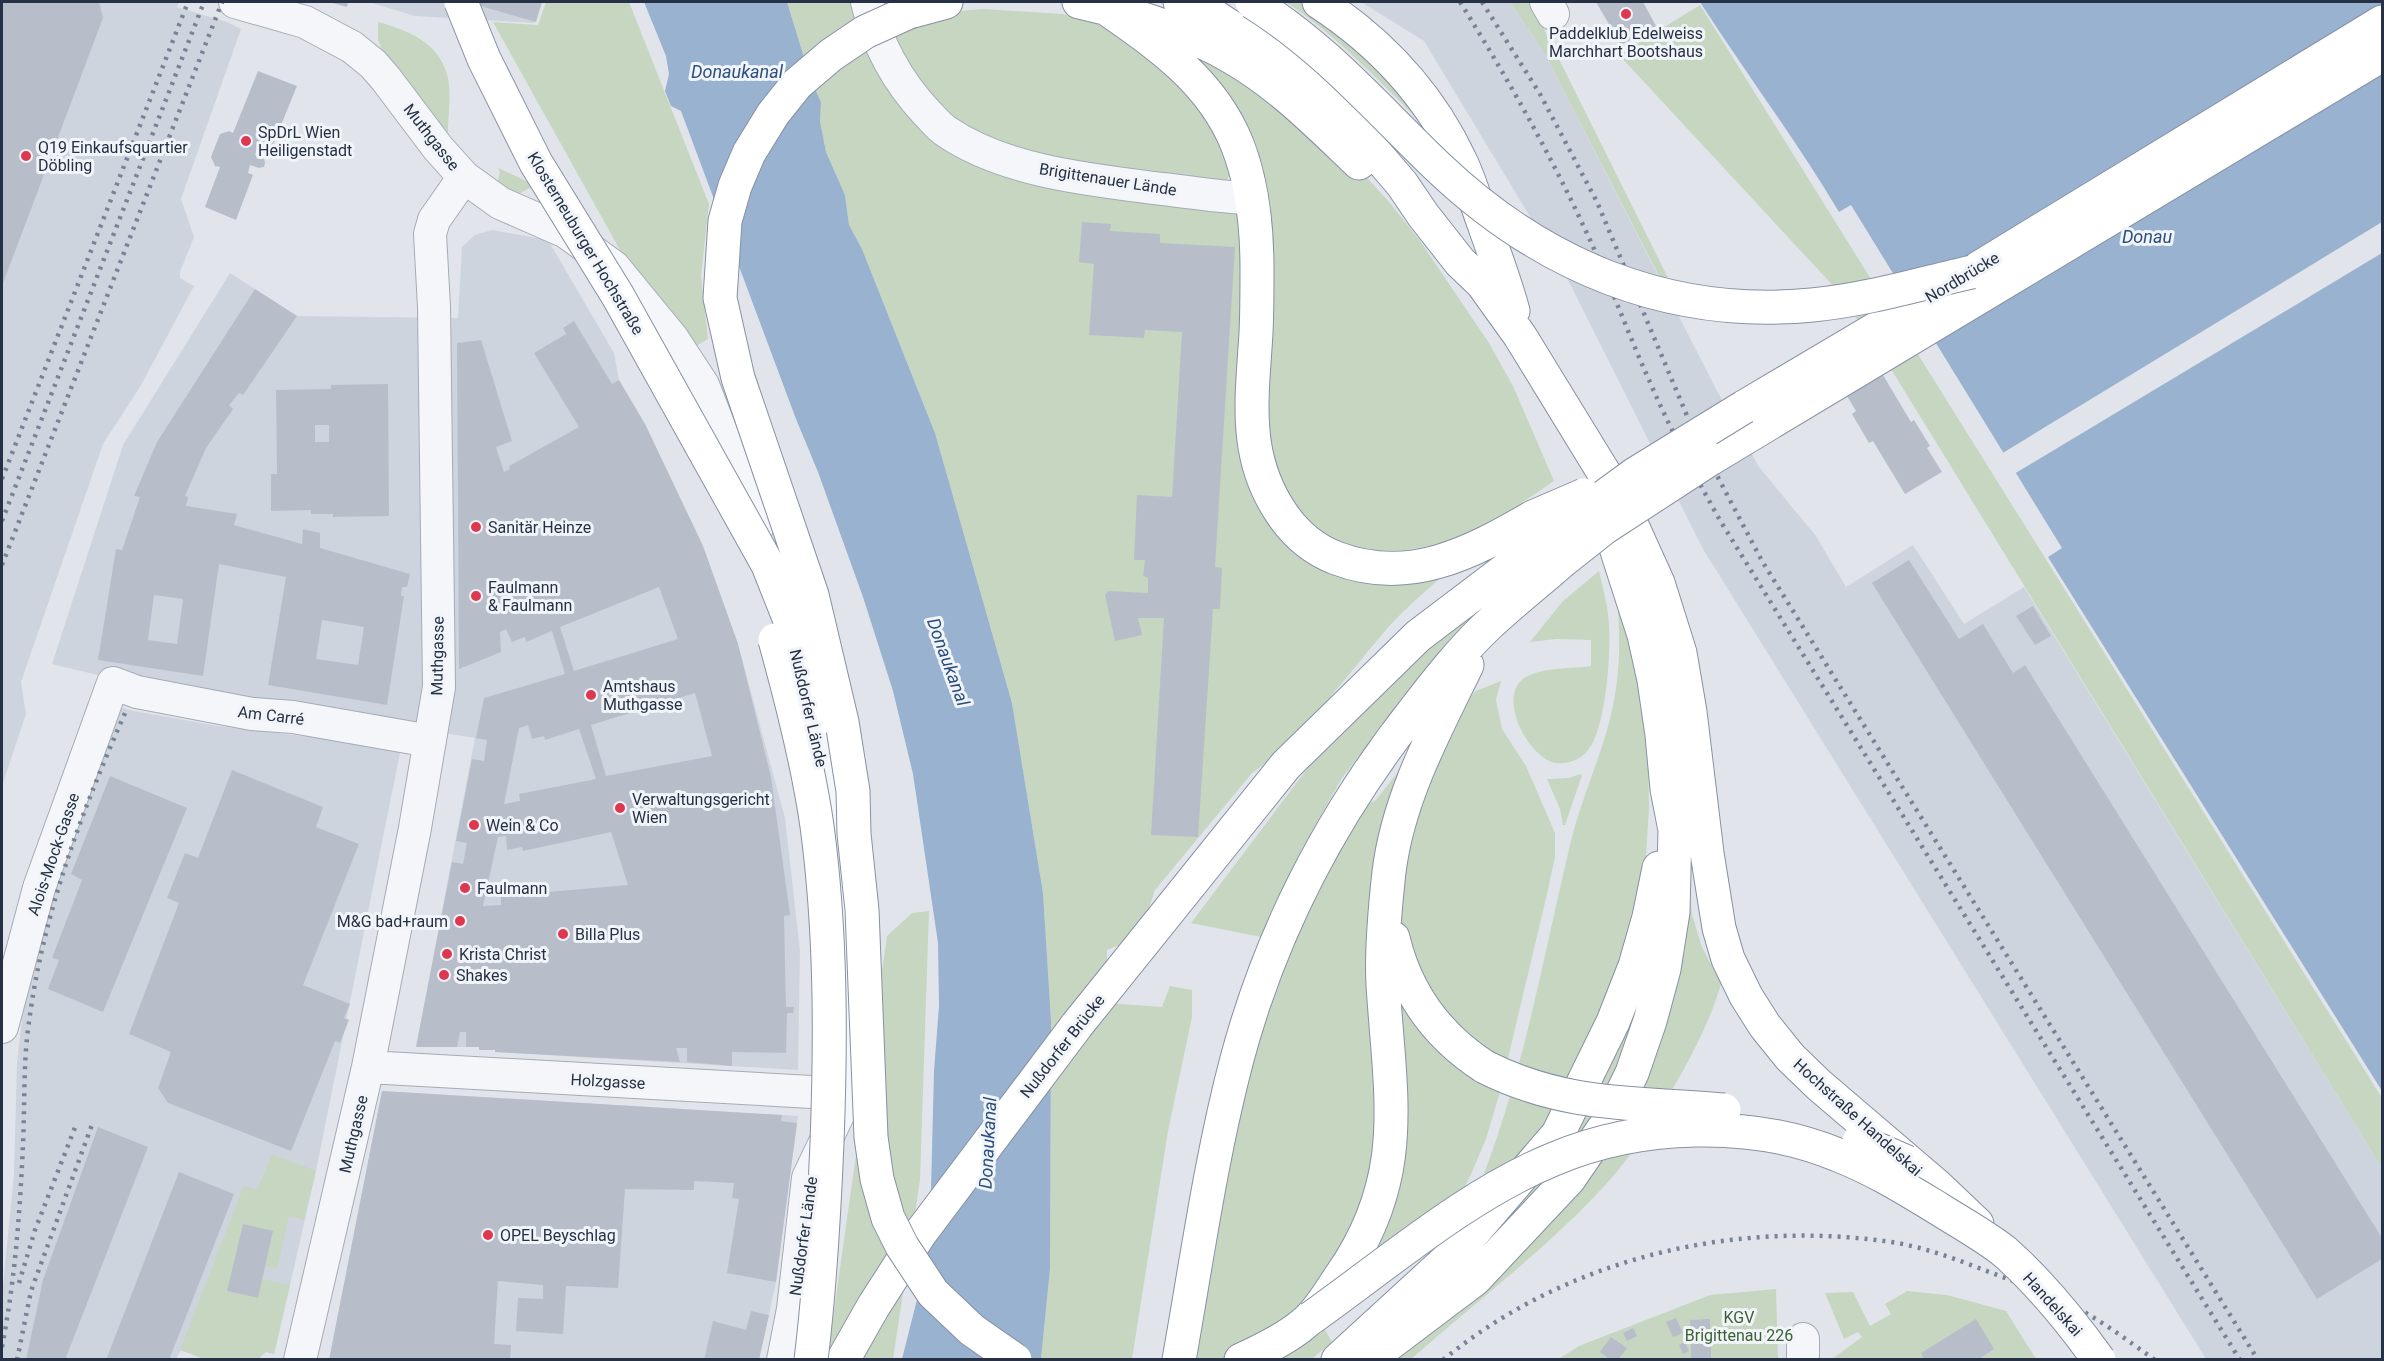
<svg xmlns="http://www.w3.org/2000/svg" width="2384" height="1361" viewBox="0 0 2384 1361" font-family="Roboto,sans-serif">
<rect width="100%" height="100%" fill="#e1e5eb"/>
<path fill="#ced4dd" d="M2,2H179L177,7L227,22L241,29L181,199L194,237L180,272V278L194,286L140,387L103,444L21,682L26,714L2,786Z
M369,2H542L534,23L415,16Z
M1361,2H1510L1545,54L1716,389L1759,467L1816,536L1846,587L1913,545L1964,624L2024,587L2382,1168V1359H2206L1703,549L1567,278L1424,41Z
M492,230L548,240L614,353L619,380L645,424L703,546L738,644L785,818L800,951L798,1070L495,1052V1050H479V1047H416L475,738L135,684L52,664L123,445L230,273L297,316L458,318L462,247L475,235Z
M116,706L134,711L218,726L401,748L316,1171L290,1285L274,1354L266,1352L258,1359L207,1360L181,1350L176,1359L2,1360V1296L14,1173L17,1063L25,993L33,952Z
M382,1091L798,1116L776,1282L759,1359L329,1360Z"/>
<path fill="#c6d6c1" d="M546,2H629L709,204L701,276L708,339L679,356L493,22L538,25Z
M787,2H889L890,6L948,12L983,9L1062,14L1088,20L1135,40L1207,109L1232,172L1226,181L1076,165L923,124L1243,214L1242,380L1294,543L1446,573C1424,593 1399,613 1380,637C1342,682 1300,739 1252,773L1155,890L1139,937L1107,950L1106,1003L1162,1007L1170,986L1192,990V1017L1168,1131L1132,1359H1041L1050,1269L1051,1020L1043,893L1012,703L935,433L862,249L849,225L845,195L826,152L820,121L821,102L811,80Z
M1286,2H1300L1343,30L1435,136C1387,90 1342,39 1286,2Z
M1510,2L1531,3L1668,278L1659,276L1545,54Z
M1700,5L2382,1098V1168L1891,369L1837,290L1619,55Z
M378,22C407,30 438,42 447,74C452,92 448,114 448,132L446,133L382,51L378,39Z
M1185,51L1206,52L1359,169L1390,203L1420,241L1489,343L1513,386L1554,481L1484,528L1443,544L1405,550H1363L1347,546L1321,533L1290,504L1267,450L1268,258Z
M498,168L535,185L517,195L497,183L500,173Z
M1599,571C1603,588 1608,606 1609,625C1611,654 1606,721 1591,746C1584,758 1569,765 1556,763C1527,758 1494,692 1528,676C1546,667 1572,669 1591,666V640L1556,639L1530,642L1563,601Z
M1616,589L1638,681L1648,756L1649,808L1646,855L1638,908L1587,1056L1529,1149L1476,1194C1522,1082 1542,962 1570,845C1580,802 1599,762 1610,719C1621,675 1621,634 1616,589Z
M1493,597L1432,663L1342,778L1300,852L1261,937L1191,923L1313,761L1442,633Z
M1501,681L1496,700L1502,729L1526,766L1555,833V857L1547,894L1500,1092L1486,1139L1472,1172L1459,1199L1372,1253L1394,984L1446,1021L1406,948L1400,913L1408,833L1464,703L1476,691Z
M1413,753L1381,1070L1372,1192L1328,1271L1306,1296L1332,1342L1312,1359L1193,1360L1242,1098L1264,1020L1288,948L1360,808L1376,800Z
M1580,774L1582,775L1565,825H1563L1560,809L1547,779L1569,778Z
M1685,860L1692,915L1702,947L1721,984C1710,1021 1693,1054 1673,1088C1654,1120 1634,1153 1608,1182C1549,1247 1477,1301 1411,1359L1361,1360L1487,1238L1657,933L1606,1150Z
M929,911L920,1180L893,1359L827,1360L887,936L912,913Z
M272,1154L316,1171L304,1220L289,1216L277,1269L265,1266L273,1232L243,1224L262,1279L290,1285L274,1354L266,1352L258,1359L207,1360L180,1350L244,1185L257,1190Z
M1776,1289L1778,1359L1557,1360L1579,1346L1710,1295Z
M1907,1291L1947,1295L2006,1311L2036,1359H1832L1862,1337L1858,1332L1844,1339L1825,1293L1853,1292L1870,1326L1891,1314L1885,1304Z"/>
<path fill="#98b2cf" d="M644,2H787L811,80L821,102L820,121L826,152L845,195L849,225L862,249L935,433L1012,703L1043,893L1051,1020L1050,1269L1041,1359H902L922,1280L931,1189L934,1071L939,1006L938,943L913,774L893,691L863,597L818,472L796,419L681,111L671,106L665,91L669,74L666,56Z
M1700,2H2382V1091L2048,557L2062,548L1851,205L1839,212C1796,140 1745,72 1700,2Z"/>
<path fill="#e1e5eb" d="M2382,222V253L2014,474L2001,454Z"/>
<path fill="#b7beca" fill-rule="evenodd" d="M2,2H99L103,18L2,286Z
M329,2H348L347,7Z
M467,2H542L536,22Z
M1596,2H1643L1656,26L1621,45Z
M258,71L297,86L270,152L257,148L255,155L264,159L265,163L264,167L259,168L250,165L248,173L253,175L236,220L205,207L220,167L215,166L211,157L220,134L229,131L233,133Z
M1082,222L1111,224L1110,231L1160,234V243L1235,247L1215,567L1222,568L1220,609H1213L1198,837L1151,835L1164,618H1138L1142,635L1115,641L1105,595L1108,591L1148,593V578L1143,576L1145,560H1134L1137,495L1172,497L1182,332L1145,330L1144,338L1089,335L1094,264L1079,262Z
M255,289L297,316L243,395L239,393L229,405L233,409L206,448L185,496L188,497L186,506L237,514L234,525L302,544L303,529L320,533V548L410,574L407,587H402L401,596H404L387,705L268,685L286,577L219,564L203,676L98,660L116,549L122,550L140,497L134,496L157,442ZM154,595L183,599L177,644L148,640ZM322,620L364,627L358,665L316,659Z
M574,321L612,384L619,380L645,424L703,546L738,644L771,777L790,915L784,916L786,1007H794L793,1013H787L786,1053L732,1052V1066L687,1062V1048H676L680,1062L495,1052V1050H479V1047H466V1032H460L457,1047H416L452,862L463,864L467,843L456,841L472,759L484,761L487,740L476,738L484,698L565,674L552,631L526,642L525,637L512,642L506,629L500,632L501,652L459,669L457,343L481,340L512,441L496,447L504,472L510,469L509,466L579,427L534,353L566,334L563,328ZM659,587L678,639L574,671L560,627ZM695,693L712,756L606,776L591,725ZM528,725L532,739L544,736L545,740L579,729L596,779L519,794L520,801L504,804L519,728ZM611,832L628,885L501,896V905L483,906L498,837L506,836L507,850L522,847L523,851Z
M1883,375L1911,422L1914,420L1930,446L1927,448L1942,472L1905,494L1873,441L1869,443L1852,414L1856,411L1847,396Z
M388,384L389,516L333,517V514H311V510L271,511V474H277L276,390L331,389V385ZM315,425H329V442H315Z
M1909,560L1959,639L1983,624L2013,673L2025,665L2382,1238V1259L2317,1299L1872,583Z
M2033,606L2051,636L2035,645L2016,616Z
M232,770L323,807L316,827L359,844L303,985L350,1004L344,1018L349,1020L340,1043L335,1041L291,1151L168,1103L158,1088L171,1052L129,1034L179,903L167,898L185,853L198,858Z
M110,776L187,808L103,1012L48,989L59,960L52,958L82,880L71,874Z
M382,1091L782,1115L781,1121L797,1123L776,1282L727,1273L739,1199L732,1198L734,1183L694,1181V1190L625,1189L618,1288L566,1286L563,1334L516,1331L518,1298L543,1299V1285L498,1281L494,1344L511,1345L510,1360H329Z
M98,1127L148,1147L65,1360H26L43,1280Z
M179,1172L234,1194L169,1360H106Z
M243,1224L273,1231L258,1298L227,1291Z
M751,1311L769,1315L759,1360H704L713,1321L746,1330Z
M1676,1318L1683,1333L1673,1337L1666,1322Z
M1710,1319V1332H1691L1690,1320Z
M1976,1319L1994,1349L1977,1360H1925L1921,1353Z
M1633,1328L1637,1336L1627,1341L1623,1333Z
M1611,1337L1627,1348L1618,1360H1610L1600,1352Z
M1711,1341V1360H1691V1342Z
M1685,1342L1689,1351L1683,1354L1679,1345Z"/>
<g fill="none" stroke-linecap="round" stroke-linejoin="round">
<g stroke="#a5abb6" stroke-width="34">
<path id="minor" d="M235,2L305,22L352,47L373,64L386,79L438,148L464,177L500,203L566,232L614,267L673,339L703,385L758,526
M867,2C877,44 897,81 927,113C933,119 939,127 947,132C1006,172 1092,180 1162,189C1192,192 1222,198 1252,198
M1546,2L1553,14
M2,1027L39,888L113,683L137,692L252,714L293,717L430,741
M368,1067L848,1094
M1803,1339V1360
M300,1360L368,1067L415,828L439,687L434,307L430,234L434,220L464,177
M783,1360L793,1309L808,1178L848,1094V953L839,850L808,691"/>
</g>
<g stroke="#8691a4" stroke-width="35">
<path id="highway" d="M1079,2C1132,14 1186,30 1233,58C1280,85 1320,126 1359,163
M1180,2L1217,18L1278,58L1337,108L1402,184L1423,215L1460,262L1482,283L1520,336L1620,499L1658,583L1680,653L1690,712L1707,853L1719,928L1728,959L1746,996L1765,1026L1790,1057L1819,1085L1936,1185L1977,1224
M1319,2C1380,42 1429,94 1460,160C1470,180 1476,203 1484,224C1494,253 1505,281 1513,311
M1107,9C1160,46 1212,82 1237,144C1253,184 1257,227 1257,269C1257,290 1257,312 1256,333C1252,400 1242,458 1284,517C1297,535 1315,550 1336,558C1409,586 1471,553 1533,517
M909,12L946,2
M1744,407L1972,272L2382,22
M1710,459L2382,55
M1393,938C1406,993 1437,1036 1485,1067
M843,1360L873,1307L919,1235L1077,1025L1286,765L1418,636L1546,539
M1179,1360C1197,1259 1211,1157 1237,1059C1272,928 1333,813 1417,707C1438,680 1460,652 1485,628C1509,605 1536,584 1561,562
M1241,1360C1263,1350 1295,1334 1311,1317C1322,1306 1331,1290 1340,1277C1410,1177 1390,1097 1383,985C1381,948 1385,908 1389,872C1398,798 1435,731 1467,665
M1338,1360L1459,1249L1558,1134L1613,1022L1635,966L1649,917L1659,868
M1365,1360L1385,1347L1475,1279L1569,1179L1608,1122L1632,1073L1650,1021L1664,969L1673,912L1675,830L1667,789L1662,735L1654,680L1644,635L1607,520L1597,502"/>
</g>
<use href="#minor" stroke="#f4f6f9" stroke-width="32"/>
<use href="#highway" stroke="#fff" stroke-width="33"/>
<path stroke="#788397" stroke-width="4.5" stroke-dasharray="3 6" stroke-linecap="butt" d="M1460,2C1505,74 1547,148 1583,225C1607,275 1626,329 1649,380C1670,429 1695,476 1721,522L2240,1360
M1482,2L1540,94L1597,202L1693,430L1762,561L2258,1360
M2,479L188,2
M2,521L204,2
M2,565L222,2
M19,1283L35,1230L76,1125
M2,1347C15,1280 20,1212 23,1144C25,1103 23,1062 29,1022C43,914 82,810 126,711
M17,1360L31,1291L93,1122
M1443,1360C1567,1258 1734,1219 1891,1242C1931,1248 1970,1265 2008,1279C2026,1286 2045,1292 2063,1301C2094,1315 2127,1340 2155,1360"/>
<g stroke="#8691a4" stroke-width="35" stroke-linecap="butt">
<path id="highway-bridge" d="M461,2L484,59L536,163L618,296L768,565L789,618L821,717
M1252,2C1326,48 1376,108 1438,167C1541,265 1668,319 1812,305C1866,300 1919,284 1972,272
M909,12L865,32L831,55L797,84L773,114L749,153L735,186L725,221L720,298L738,378L812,595L842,722L853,791L854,834L862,910L871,1137L877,1179L888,1218L902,1246L933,1293L972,1330L1015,1360
M1533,517L1584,495
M1546,539L1635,474L1744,407
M1561,562L1604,528L1710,459
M775,640C792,701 808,763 817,826C831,931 831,1037 827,1143C824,1215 820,1287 811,1360
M1485,1067C1567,1108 1636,1102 1724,1110
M1859,1141L1907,1162
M1311,1318C1387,1264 1468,1194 1554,1159C1639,1123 1752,1119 1838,1155C1874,1169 1906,1189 1939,1209C1961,1223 1985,1236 2005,1252C2041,1284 2071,1321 2099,1360"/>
</g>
<use href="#highway-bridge" stroke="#fff" stroke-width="33"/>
</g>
<g fill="#de384f" stroke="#f1f4f8" stroke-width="2">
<circle cx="1626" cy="14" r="6"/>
<circle cx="246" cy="141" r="6"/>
<circle cx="26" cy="156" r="6"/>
<circle cx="476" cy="527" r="6"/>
<circle cx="476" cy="596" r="6"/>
<circle cx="591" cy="695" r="6"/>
<circle cx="620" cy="808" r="6"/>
<circle cx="474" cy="825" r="6"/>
<circle cx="465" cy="888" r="6"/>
<circle cx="460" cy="921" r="6"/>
<circle cx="563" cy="934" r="6"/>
<circle cx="447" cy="954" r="6"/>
<circle cx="444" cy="975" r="6"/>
<circle cx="488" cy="1235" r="6"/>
</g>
<g text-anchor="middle" stroke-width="6" stroke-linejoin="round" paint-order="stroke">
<g font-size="16" fill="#273145" stroke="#f1f4f8" text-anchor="start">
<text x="1626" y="39" text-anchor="middle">Paddelklub Edelweiss<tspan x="1626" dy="18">Marchhart Bootshaus</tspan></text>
<text x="258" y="138">SpDrL Wien<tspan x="258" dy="18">Heiligenstadt</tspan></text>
<text x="38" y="153">Q19 Einkaufsquartier<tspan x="38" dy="18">Döbling</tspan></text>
<text x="488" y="533">Sanitär Heinze</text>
<text x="488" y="593">Faulmann<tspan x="488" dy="18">&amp; Faulmann</tspan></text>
<text x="603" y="692">Amtshaus<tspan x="603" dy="18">Muthgasse</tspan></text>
<text x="632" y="805">Verwaltungsgericht<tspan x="632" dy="18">Wien</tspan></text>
<text x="486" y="831">Wein &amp; Co</text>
<text x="477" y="894">Faulmann</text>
<text x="448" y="927" text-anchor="end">M&amp;G bad+raum</text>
<text x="575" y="940">Billa Plus</text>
<text x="459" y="960">Krista Christ</text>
<text x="456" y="981">Shakes</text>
<text x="500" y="1241">OPEL Beyschlag</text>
</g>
<g font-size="16" fill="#273145" stroke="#f1f4f8">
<text transform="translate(432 137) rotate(52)" y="6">Muthgasse</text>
<text transform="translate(1108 179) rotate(9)" y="6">Brigittenauer Lände</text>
<text transform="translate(586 243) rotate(59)" y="6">Klosterneuburger Hochstraße</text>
<text transform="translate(1962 277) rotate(-31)" y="6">Nordbrücke</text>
<text transform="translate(437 656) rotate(-89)" y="6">Muthgasse</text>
<text transform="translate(809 708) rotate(77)" y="6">Nußdorfer Lände</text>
<text transform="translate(271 715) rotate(7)" y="6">Am Carré</text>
<text transform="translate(53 854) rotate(-71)" y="6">Alois-Mock-Gasse</text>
<text transform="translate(1062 1046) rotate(-52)" y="6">Nußdorfer Brücke</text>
<text transform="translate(608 1081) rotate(3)" y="6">Holzgasse</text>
<text transform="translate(1858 1117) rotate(42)" y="6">Hochstraße Handelskai</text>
<text transform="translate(353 1134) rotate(-77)" y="6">Muthgasse</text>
<text transform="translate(803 1236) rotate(-82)" y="6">Nußdorfer Lände</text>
<text transform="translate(2053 1304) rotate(48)" y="6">Handelskai</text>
</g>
<g font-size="16" fill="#3b6233" stroke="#f1f4f8">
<text x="1739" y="1323">KGV<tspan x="1739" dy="18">Brigittenau 226</tspan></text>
</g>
<g font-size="18" font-style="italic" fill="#2c4f7e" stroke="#f1f4f8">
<text x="737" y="78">Donaukanal</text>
<text x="2147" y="243">Donau</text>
<text transform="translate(948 662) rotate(70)" y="6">Donaukanal</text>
<text transform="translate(988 1143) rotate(-87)" y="6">Donaukanal</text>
</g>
</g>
<rect width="2384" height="1361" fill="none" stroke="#273145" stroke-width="6"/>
</svg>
